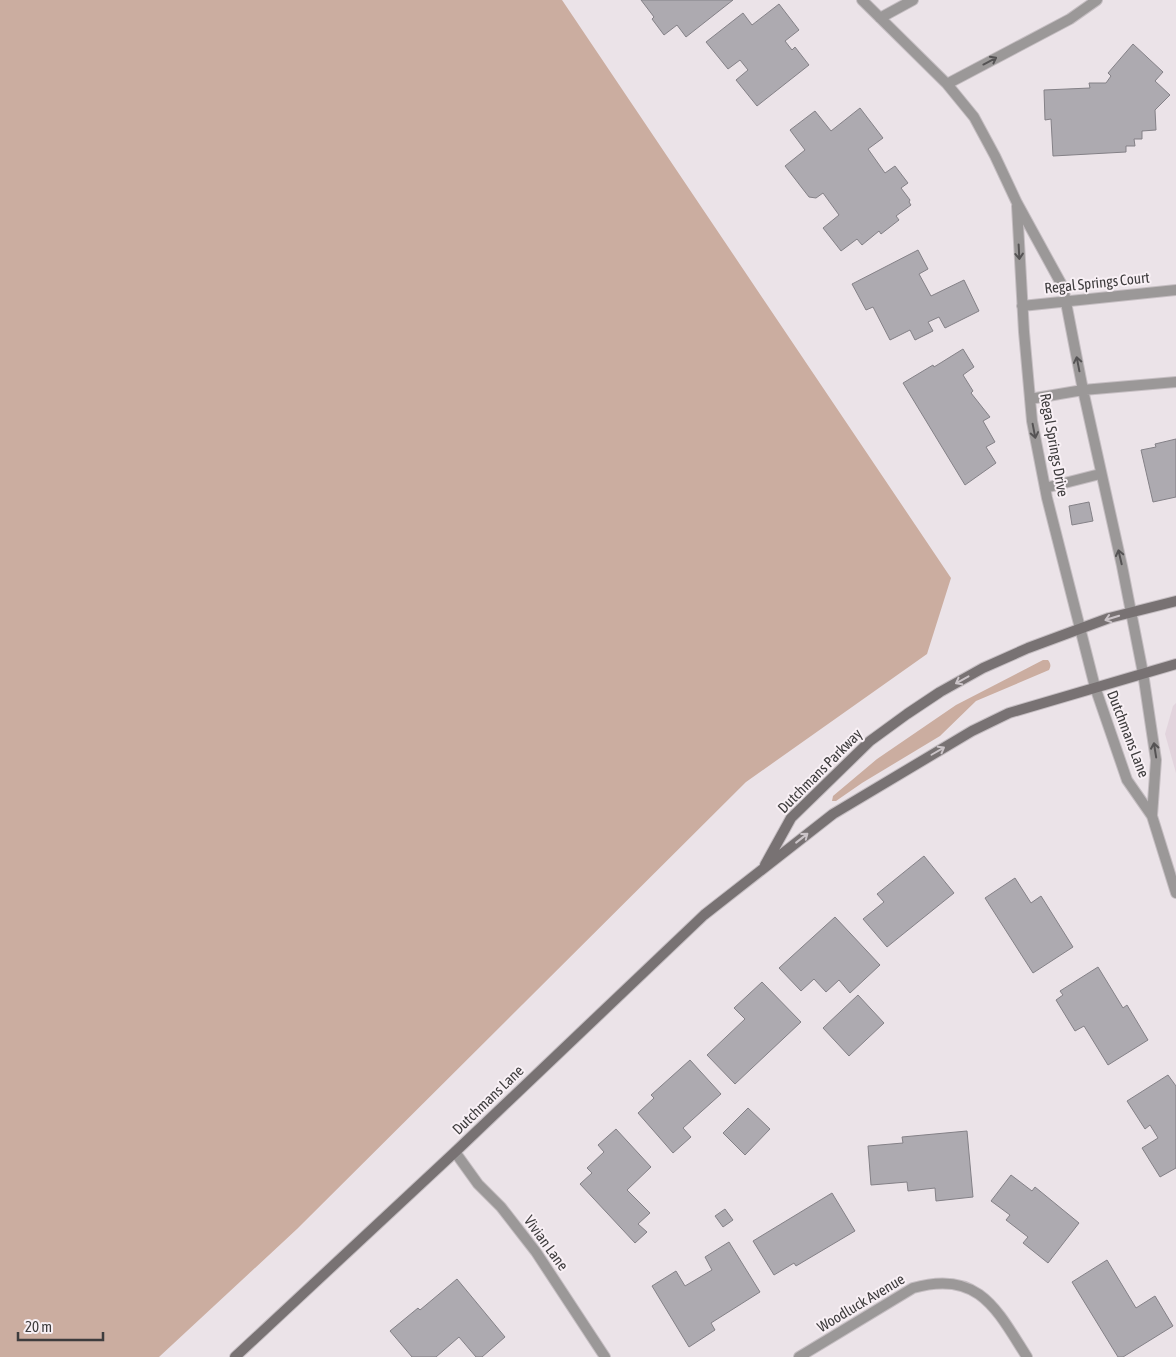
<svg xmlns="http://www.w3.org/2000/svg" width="1176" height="1357" viewBox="0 0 1176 1357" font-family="'Asap Condensed',sans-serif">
<rect width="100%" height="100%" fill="#ebe3e8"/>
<path fill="#e2d4dd" d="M1176,703V773L1165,734L1173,706Z"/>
<path fill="#cbada0" d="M0,0H562L951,578L927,654L746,782L297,1229L159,1357H0Z
M1043,660H1048C1051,664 1051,666 1049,670L976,701L940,736L862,783L836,801H832L833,796L877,759L956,705Z"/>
<path fill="#adaab0" stroke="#848187" d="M641,0H733L686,37L677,25L664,35L652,19L654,17Z
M779,4L799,30L785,41L792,50L795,47L809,65L757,106L736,80L748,70L740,60L728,69L706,42L743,13L752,25Z
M1133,44L1163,72L1155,81L1170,95L1155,110L1156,130L1142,131V139H1134L1135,146H1126V152L1053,156L1051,119L1045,120L1044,90L1090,88L1089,83H1106L1111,76L1108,73Z
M860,108L883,138L868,149L885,173L895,166L908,183L901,188L910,200L909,202L911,205L896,216L899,220L881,234L879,231L862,245L857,239L841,251L823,228L839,215L823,193L816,198L809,197L785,166L805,150L790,130L815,111L831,131Z
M918,250L928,269L919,274L931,296L964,280L979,311L945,328L939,317L928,322L933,331L915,340L910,330L890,340L873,307L866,310L852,284Z
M963,349L974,367L963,375L973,391L971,393L990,417L983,421L995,442L986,447L996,463L965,485L903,383L933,365L934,367Z
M1176,439V497L1153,502L1141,450L1156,447L1155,444Z
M1089,502L1093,521L1072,525L1069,506Z
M924,856L954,893L887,947L863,919L884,902L877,894Z
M1015,878L1031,903L1041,896L1073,947L1033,973L985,898Z
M835,917L880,965L850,993L839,980L826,992L814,979L801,991L779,968Z
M1098,967L1123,1008L1127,1005L1148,1040L1108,1065L1084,1026L1075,1031L1056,1000L1063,995L1060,991Z
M762,982L801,1022L735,1084L707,1055L745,1019L734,1008Z
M858,995L884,1023L849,1056L823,1028Z
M690,1060L721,1094L683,1128L691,1137L673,1153L638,1113L654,1098L651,1095Z
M1168,1075L1176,1086V1168L1160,1177L1142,1148L1158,1138L1150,1125L1145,1129L1127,1101Z
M748,1108L770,1129L745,1155L723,1133Z
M616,1129L651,1167L627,1190L650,1213L638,1224L647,1232L635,1243L580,1184L592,1173L587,1168L604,1152L598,1145Z
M967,1131L973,1197L936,1201L935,1188L908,1191L907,1182L871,1185L868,1146L903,1143L902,1137Z
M1011,1175L1032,1191L1035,1187L1079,1223L1048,1263L1023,1243L1028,1237L1006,1220L1010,1215L991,1201Z
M832,1193L855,1231L796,1266L794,1263L774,1275L753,1241Z
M725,1209L733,1220L723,1227L715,1216Z
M729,1242L760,1292L711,1323L715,1330L689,1347L652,1286L676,1271L685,1286L712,1270L705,1257Z
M1107,1260L1136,1308L1155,1296L1173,1326L1123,1357H1118L1072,1282Z
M457,1279L505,1337L482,1357H476L459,1337L436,1357H412L390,1331L418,1308L420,1310Z"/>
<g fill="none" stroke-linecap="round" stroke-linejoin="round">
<g stroke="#c5bec2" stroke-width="12">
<path id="street" d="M862,0L947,84L974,117L995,156L1017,203L1063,287L1083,390L1122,566L1143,673L1156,760L1152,816
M880,18L913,0
M947,84L1070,19L1097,0
M1017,206L1024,332L1032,421L1047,498L1095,687L1127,780L1152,816L1176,893
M1022,306L1176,290
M1030,399L1083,390L1176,382
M1045,488L1100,474
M455,1152L478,1184L501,1207L536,1252L605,1357
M799,1357L913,1288C979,1269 997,1310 1027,1357"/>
</g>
<g stroke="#c5bec2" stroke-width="12">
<path id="secondary" d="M765,865L791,818L870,741L907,714L940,692L983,668L1028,648L1109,618L1176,601
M235,1357L455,1152L704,915L833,814L972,731L1009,713L1176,664"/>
</g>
<use href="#street" stroke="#9b9898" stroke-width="10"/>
<use href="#secondary" stroke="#787273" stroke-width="10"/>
</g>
<defs><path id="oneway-shaft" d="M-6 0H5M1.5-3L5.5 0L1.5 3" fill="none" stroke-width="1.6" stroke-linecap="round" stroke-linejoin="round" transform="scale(1.25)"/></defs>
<g stroke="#555354">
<use href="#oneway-shaft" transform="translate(990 61) rotate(-28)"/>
<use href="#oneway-shaft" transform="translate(1019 252) rotate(87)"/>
<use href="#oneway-shaft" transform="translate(1078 364) rotate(-101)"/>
<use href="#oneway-shaft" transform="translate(1034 431) rotate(79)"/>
<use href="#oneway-shaft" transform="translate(1120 557) rotate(-103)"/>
<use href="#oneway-shaft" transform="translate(1155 750) rotate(-99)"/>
</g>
<g stroke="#cbc4c8">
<use href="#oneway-shaft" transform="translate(1112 618) rotate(163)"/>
<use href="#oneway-shaft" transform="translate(962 680) rotate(151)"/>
<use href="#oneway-shaft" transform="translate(938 751) rotate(-30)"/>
<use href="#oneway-shaft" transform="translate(802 838) rotate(-38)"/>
</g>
<g text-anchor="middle" stroke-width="4" stroke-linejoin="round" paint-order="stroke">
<g font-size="15" fill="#3e3c3d" stroke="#f8f0f5">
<text transform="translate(1097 283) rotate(-6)" y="5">Regal Springs Court</text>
<text transform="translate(1054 445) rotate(80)" y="5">Regal Springs Drive</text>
<text transform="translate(1128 734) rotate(69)" y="5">Dutchmans Lane</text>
<text transform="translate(820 771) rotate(-45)" y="5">Dutchmans Parkway</text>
<text transform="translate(488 1100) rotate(-44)" y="5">Dutchmans Lane</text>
<text transform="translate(546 1243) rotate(54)" y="5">Vivian Lane</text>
<text transform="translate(861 1303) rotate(-31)" y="5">Woodluck Avenue</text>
</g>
</g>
<path d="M18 1332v8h85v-8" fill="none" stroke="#3e3c3d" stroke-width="2.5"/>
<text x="25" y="1332" font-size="15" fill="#3e3c3d" stroke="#f8f0f5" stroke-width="4" paint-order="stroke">20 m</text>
</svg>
